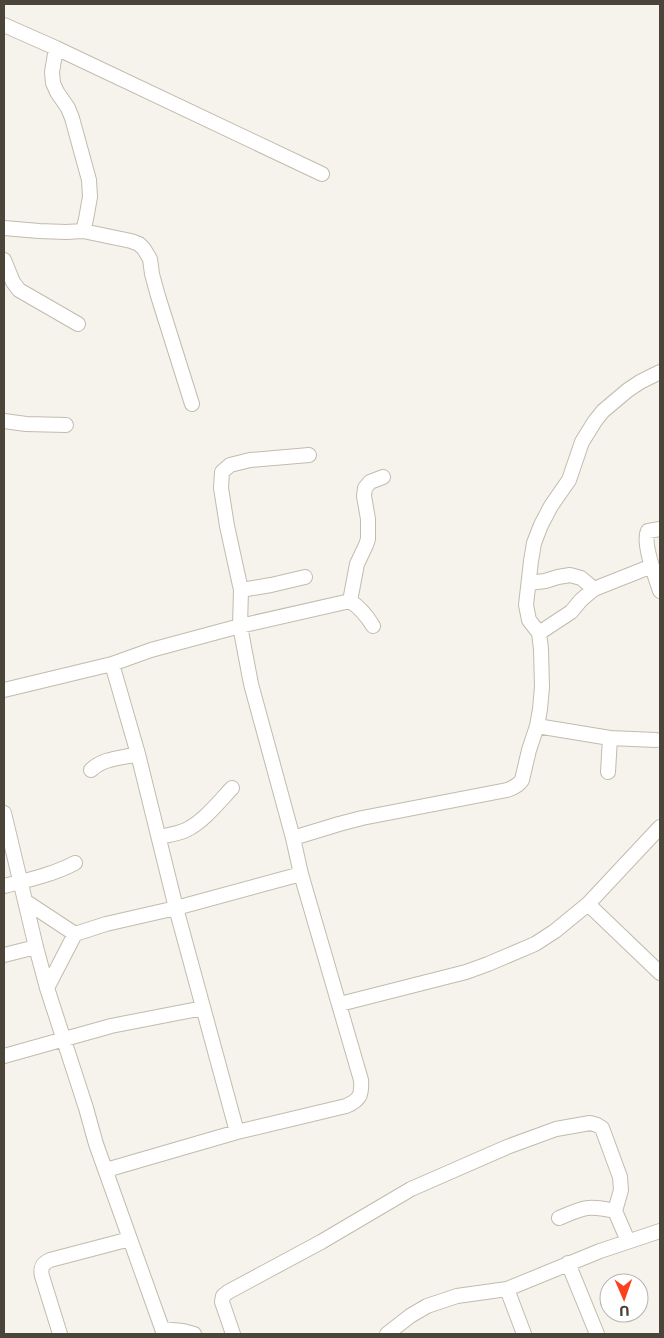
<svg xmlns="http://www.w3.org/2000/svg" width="664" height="1338" viewBox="0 0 664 1338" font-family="Commissioner,sans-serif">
<rect width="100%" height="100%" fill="#f6f3ec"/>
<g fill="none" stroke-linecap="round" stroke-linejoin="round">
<g stroke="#c2bbae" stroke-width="16">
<path id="minor" d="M4,25L56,48L322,174
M56,48L52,72L53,83L57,92L68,108L72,118L89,180L90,197L86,219L83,231
M4,228L39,231L66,232L83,231L131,241L139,244L144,249L150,259L152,274L158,296L192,404
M4,260L13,282L19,290L78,324
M4,421L26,424L66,425
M660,529L648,531C642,543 656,578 660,591
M529,583L545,581L558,577L570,575L581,578L594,589
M241,590L271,585L305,577
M350,601C361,608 367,616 373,626
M539,633L571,612L581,600L594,589L652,566
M112,664L138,754L176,908L237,1132
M4,690L112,664L151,650L240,626L350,601L357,564L366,545L368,539V519L364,496L365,488L370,482L383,477
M537,726L610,738L656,740
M91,770C103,758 122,758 138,754
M608,772L610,738
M4,813L36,947L47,988L86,1108L96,1144L164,1334
M159,837C168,835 177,834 186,830C203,822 219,802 232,788
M293,838L339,824L362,818L507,790C513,788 518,786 522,780L529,750L537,726L540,709L542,687L541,649L539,633L529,620L526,605L531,561L534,543L541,525L551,506L569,480L582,442L595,421L603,411L628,390L640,382L660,372
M4,886C28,880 52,875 75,863
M25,901L75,934L106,924L176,908L301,874
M588,904L660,973
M4,955L36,947
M47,988L75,934
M340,1004L466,972L488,964L535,944L555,931L588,904L660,827
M4,1056L111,1026L203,1008
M106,1170L237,1132L346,1106C360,1100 362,1095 361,1080L301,874L293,838L251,684L240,626L241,590L227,526L221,488L222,472L230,465L250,460L309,455
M559,1218C584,1207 588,1205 615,1211
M568,1263L597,1334
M507,1289L524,1334
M162,1329L183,1331L194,1334
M60,1334L42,1276C40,1268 43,1263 50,1260L130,1239
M233,1334L222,1302L223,1296L228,1292L321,1242L411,1189L507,1147L556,1129L590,1123L597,1125L602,1128L620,1177L621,1190L615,1211L628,1241
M387,1334L410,1316L427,1306L457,1296L507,1289L600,1251L660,1231"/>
</g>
<use href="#minor" stroke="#fff" stroke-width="14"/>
</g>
<rect width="664" height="1338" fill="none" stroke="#4b4439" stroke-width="10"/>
<g transform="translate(624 1298) rotate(178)"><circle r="24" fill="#ffffff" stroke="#b7b4b0"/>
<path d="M0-4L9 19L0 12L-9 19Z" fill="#fc3f1d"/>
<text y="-8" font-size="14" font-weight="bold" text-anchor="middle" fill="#4b4439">U</text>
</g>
</svg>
